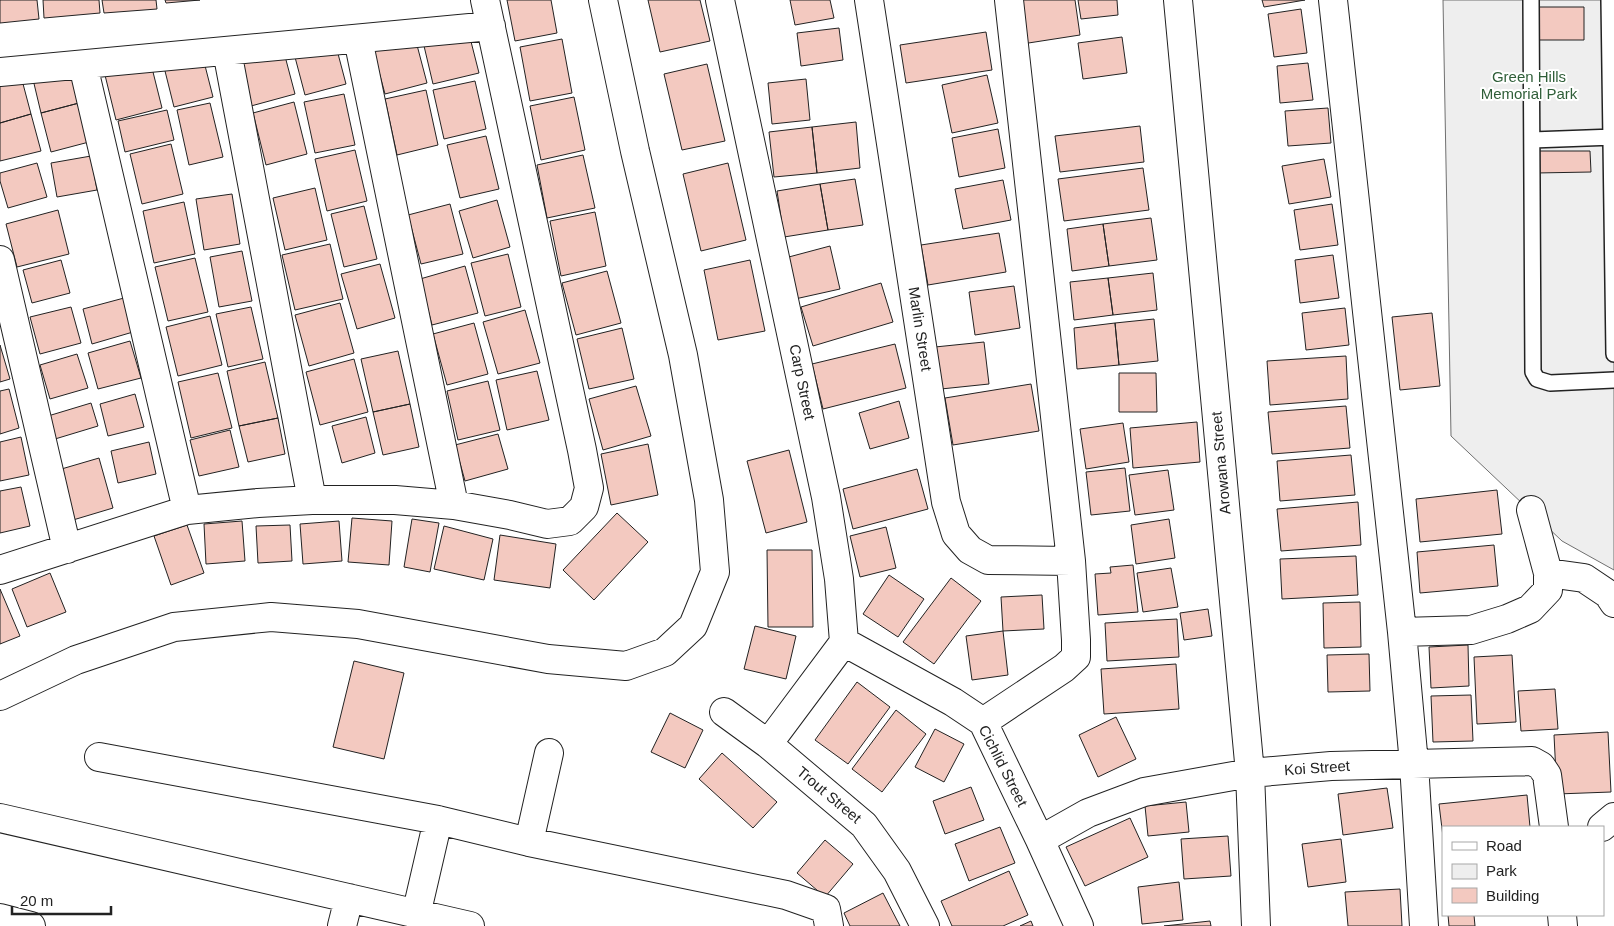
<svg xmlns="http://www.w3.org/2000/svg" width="1614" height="926" viewBox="0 0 1614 926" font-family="Helvetica,sans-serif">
<rect width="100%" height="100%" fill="#fff"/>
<path fill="#eee" stroke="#6f6f6f" d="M1443,0H1614V570L1562,541L1451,436Z"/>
<path fill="#f3c9c0" stroke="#222" d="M0,0H37L39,19L0,23Z
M43,0H99L100,13L44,18Z
M102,0H156L157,9L104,13Z
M165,0H200L166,3Z
M507,0H551L557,33L515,41Z
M648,0H700L710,41L660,52Z
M790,0H830L834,18L795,25Z
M1015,0H1075L1080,35L1022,44Z
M1078,0H1117L1118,15L1081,19Z
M1262,0H1305L1264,7Z
M1538,7H1584V40H1538Z
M1301,9L1307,53L1274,57L1268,14Z
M465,18L479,73L433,84L420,29Z
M839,28L843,60L801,66L797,33Z
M413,30L427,83L385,94L371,42Z
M332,31L346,84L305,95L291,42Z
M986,32L992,70L906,83L900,45Z
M1122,37L1127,73L1083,79L1078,43Z
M562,39L572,93L530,101L520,47Z
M281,41L295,94L251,106L237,53Z
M200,46L213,97L174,107L161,55Z
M149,56L162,108L116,120L103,67Z
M69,62L79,103L41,113L31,71Z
M1308,63L1313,100L1280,103L1277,66Z
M707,64L725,141L682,150L664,74Z
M18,65L31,114L0,123V70Z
M987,75L998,123L952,133L942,85Z
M806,79L810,120L772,124L768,83Z
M475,81L486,129L444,139L433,90Z
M426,90L438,145L397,155L385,99Z
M344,94L355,145L315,153L304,102Z
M574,97L585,150L541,160L530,106Z
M294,102L307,154L266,165L253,113Z
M79,103L89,142L51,152L41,113Z
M210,103L223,157L189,165L177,110Z
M1328,108L1331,143L1288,146L1285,111Z
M167,110L174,140L125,152L118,121Z
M31,114L41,151L0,161V123Z
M856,122L860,168L817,173L812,127Z
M1140,126L1144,162L1060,172L1055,136Z
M812,127L817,173L774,177L769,132Z
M998,129L1005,168L959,177L952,138Z
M486,136L499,189L460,198L447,145Z
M171,144L183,194L142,204L130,154Z
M355,150L367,201L327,211L315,159Z
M1536,151H1590L1591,172L1536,173Z
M583,155L595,208L547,218L537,165Z
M91,156L97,190L57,197L51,163Z
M1324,159L1331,197L1289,204L1282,166Z
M37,163L47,197L8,208L0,181V173Z
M728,163L746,240L701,251L683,174Z
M1143,168L1149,210L1064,221L1058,179Z
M855,179L863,225L828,230L820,184Z
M1003,180L1011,220L963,229L955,189Z
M820,184L828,230L784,237L777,191Z
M315,188L327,240L285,250L273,198Z
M232,194L240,244L204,250L196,199Z
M497,200L510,247L473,258L459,211Z
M184,202L195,254L154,263L143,211Z
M450,204L463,254L421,264L408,215Z
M1332,204L1338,245L1300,250L1294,210Z
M364,206L377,259L344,267L331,214Z
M58,210L69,254L17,267L6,224Z
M595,212L606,266L561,276L550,221Z
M1151,218L1157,260L1109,266L1103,224Z
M1103,224L1109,266L1072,271L1067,229Z
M999,233L1006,272L928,285L921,245Z
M330,244L343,299L295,310L282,255Z
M830,246L840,289L795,299L785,258Z
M242,251L252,301L219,307L210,257Z
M508,254L521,307L485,316L471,263Z
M1333,255L1339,298L1300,303L1295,260Z
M195,258L208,312L168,321L155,267Z
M61,260L70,293L32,303L23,270Z
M750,260L765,331L718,340L704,270Z
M380,264L395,318L357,329L341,274Z
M465,266L478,313L432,325L420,279Z
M607,271L621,323L576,335L562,283Z
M1153,273L1157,310L1113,315L1108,278Z
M1108,278L1113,315L1074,320L1070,282Z
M881,283L893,322L813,346L801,307Z
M1014,286L1020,328L975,335L969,292Z
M124,298L133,332L92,344L83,309Z
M340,303L354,353L309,366L295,315Z
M71,307L81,343L40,354L30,317Z
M251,307L263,359L228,367L216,314Z
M1345,308L1349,345L1306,350L1302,313Z
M525,310L540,363L498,374L483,322Z
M1432,313L1440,386L1400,390L1392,317Z
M210,316L222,365L178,376L166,327Z
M1154,319L1158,361L1119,365L1115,323Z
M474,323L488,374L447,385L433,334Z
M1115,323L1119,365L1077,369L1074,328Z
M622,328L634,379L589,389L577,339Z
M130,341L141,378L98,389L88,353Z
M984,342L989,384L941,389L935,347Z
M895,344L906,388L823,409L812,364Z
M0,345L10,379L0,382Z
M398,351L410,404L373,412L361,359Z
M77,354L88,388L50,399L40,365Z
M1346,356L1348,399L1270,405L1267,361Z
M354,359L368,412L320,425L306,372Z
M265,362L278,418L239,426L227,371Z
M537,371L549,420L507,430L496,380Z
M218,373L232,428L191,438L178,382Z
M1119,373H1156L1157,412H1119Z
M488,381L500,430L458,440L447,391Z
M1031,384L1039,431L953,445L945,398Z
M636,386L651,436L603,450L589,399Z
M9,389L19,428L0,434V391Z
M135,394L144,427L108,436L100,404Z
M899,401L909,438L870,449L859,413Z
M91,403L98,426L55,439L48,416Z
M410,404L419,447L383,455L373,412Z
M1346,406L1350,448L1272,454L1268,412Z
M366,417L375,453L342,463L332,426Z
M278,418L285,454L248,462L239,426Z
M1197,422L1200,462L1133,468L1130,428Z
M1123,423L1129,462L1086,469L1080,429Z
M230,430L239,467L199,476L190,440Z
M498,434L508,469L465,481L455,445Z
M21,437L29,475L0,481V442Z
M149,442L156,474L118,483L111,451Z
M648,444L658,495L611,505L601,454Z
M789,450L807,522L766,533L747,461Z
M1351,455L1355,495L1280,501L1277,461Z
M99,458L113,508L73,520L58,470Z
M1125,468L1130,511L1091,515L1086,472Z
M917,469L928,509L853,529L843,489Z
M1168,470L1174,510L1135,515L1129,475Z
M21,487L30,526L0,533V491Z
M1497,490L1502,534L1420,542L1416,499Z
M1358,502L1361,545L1281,551L1277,509Z
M617,513L648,542L594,600L563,570Z
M352,518L392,521L389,565L348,562Z
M412,519L439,523L430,572L404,567Z
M1169,519L1175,558L1136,564L1131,525Z
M242,521L245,561L206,564L204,524Z
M339,521L342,561L303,564L300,524Z
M187,525L204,573L171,585L154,536Z
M290,525L292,561L258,563L256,526Z
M444,526L493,539L484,580L434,569Z
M886,527L896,568L860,577L850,536Z
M500,535L556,544L550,588L494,580Z
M1494,545L1498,586L1420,593L1417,552Z
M767,550H812L813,627H768Z
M1356,556L1358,595L1282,599L1280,559Z
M1133,565L1138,612L1098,615L1095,574L1111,573L1110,567Z
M1171,568L1178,607L1143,612L1137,573Z
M50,573L66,612L27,627L12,589Z
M889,575L924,599L898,637L863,614Z
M951,578L981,601L934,664L903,642Z
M0,589L20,636L0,644Z
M1042,595L1044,629L1003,631L1001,597Z
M1360,602L1361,647L1324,648L1323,603Z
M1208,609L1212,636L1184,640L1180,613Z
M1177,619L1179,657L1107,661L1105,623Z
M755,626L796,636L786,679L744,669Z
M1003,631L1008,675L972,680L966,636Z
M1468,645L1469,686L1431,688L1429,647Z
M1369,654L1370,691L1328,692L1327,655Z
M1512,655L1516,722L1477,724L1474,657Z
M354,661L404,673L384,759L333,747Z
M1176,664L1179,709L1104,714L1101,669Z
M857,682L890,707L848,764L815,740Z
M1555,689L1558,729L1521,731L1518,691Z
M1471,695L1473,741L1433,742L1431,696Z
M896,710L926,734L882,792L852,769Z
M670,713L703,730L685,768L651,752Z
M1116,717L1136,759L1098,777L1079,735Z
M935,729L964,744L944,782L915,767Z
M1608,732L1611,792L1557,794L1554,735Z
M722,753L777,802L753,828L699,779Z
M971,787L984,820L945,834L933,801Z
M1387,788L1393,828L1343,835L1338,794Z
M1527,795L1530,827H1443V837L1439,804Z
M1186,802L1189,832L1148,836L1145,806Z
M1130,818L1148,857L1085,886L1066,847Z
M1000,827L1015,863L969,881L955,844Z
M1228,836L1231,876L1184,879L1181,839Z
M1341,839L1346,882L1308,887L1302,844Z
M825,840L853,864L825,897L797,873Z
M1009,871L1028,915L1003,926H952L941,901Z
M1179,882L1183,920L1142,924L1138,887Z
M1400,889L1402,926H1348L1345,892Z
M883,893L900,926H850L844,913Z
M1448,915H1474L1475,926H1449Z
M1031,921L1033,926H1020Z
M1210,921L1211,926H1164Z"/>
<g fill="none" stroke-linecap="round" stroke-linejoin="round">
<g stroke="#222" stroke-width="18">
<path id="lane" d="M1531,0L1533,372L1537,379L1550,383L1614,380
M1609,0L1614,354
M1532,140L1614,137"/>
</g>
<g stroke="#222" stroke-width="30">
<path id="street" d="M720,0L826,497L839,579L844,642L768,744
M869,0L946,502L956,534L970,550L988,560L1071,561
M1178,0L1250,773L1256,926
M1333,0L1402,632L1414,764L1424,926
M358,39L454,505
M227,51L312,500
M83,65L187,510
M0,72L491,26
M0,260L67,549
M0,570L187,510L258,503L312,500H395L454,505L510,515L547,524L570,521L584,507L589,488L582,450L485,0
M1548,573L1584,578L1608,594L1614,603
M1402,632L1471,630L1507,619L1530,609L1548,590V573L1531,510
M844,642L953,702L983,722L1040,840L1079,926
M0,696L76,660L174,627L271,617L358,624L548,659L626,666L665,652L693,626L715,572L709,500L683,355L635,151L603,0
M724,712L768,744L864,825L897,871L925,926
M983,722L1064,668L1076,657V640L1071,561L1009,0
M99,757L438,820L529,842L786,895L826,909L829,926
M0,818L470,926
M1602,827L1614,817
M1040,840L1088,813L1144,792L1250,773L1331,766L1532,761L1541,766L1547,775L1554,827
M529,842L549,753
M416,915L438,820
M1562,915L1563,926
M0,918L31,926
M342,926L349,898"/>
</g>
<use href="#lane" stroke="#fff" stroke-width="15"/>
<use href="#street" stroke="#fff" stroke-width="28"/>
</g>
<g text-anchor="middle" stroke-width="4" stroke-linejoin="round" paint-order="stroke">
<g font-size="15" fill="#2f5e38" stroke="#fff">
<text x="1529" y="82">Green Hills<tspan x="1529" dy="17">Memorial Park</tspan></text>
</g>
<g font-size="15" fill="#222" stroke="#fff">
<text transform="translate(920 329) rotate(81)" y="5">Marlin Street</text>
<text transform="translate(802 382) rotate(78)" y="5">Carp Street</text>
<text transform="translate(1221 463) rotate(-95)" y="5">Arowana Street</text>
<text transform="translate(1003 766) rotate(63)" y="5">Cichlid Street</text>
<text transform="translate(1317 768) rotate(-4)" y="5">Koi Street</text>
<text transform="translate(829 795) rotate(40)" y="5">Trout Street</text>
</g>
</g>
<rect x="1442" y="826" width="162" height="90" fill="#ffffff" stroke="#a7a7a7"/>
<rect x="1452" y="842" width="25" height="8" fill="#ffffff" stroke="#a7a7a7"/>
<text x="1486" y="851" font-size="15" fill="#222222">Road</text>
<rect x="1452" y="864" width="25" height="15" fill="#eeeeee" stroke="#a7a7a7"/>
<text x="1486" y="876" font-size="15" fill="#222222">Park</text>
<rect x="1452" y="888" width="25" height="15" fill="#f3c9c0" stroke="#a7a7a7"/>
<text x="1486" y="901" font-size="15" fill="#222222">Building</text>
<path d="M12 906v8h99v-8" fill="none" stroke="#222222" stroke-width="2.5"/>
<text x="20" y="906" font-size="15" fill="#222222" stroke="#ffffff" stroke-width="4" paint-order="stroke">20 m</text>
</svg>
